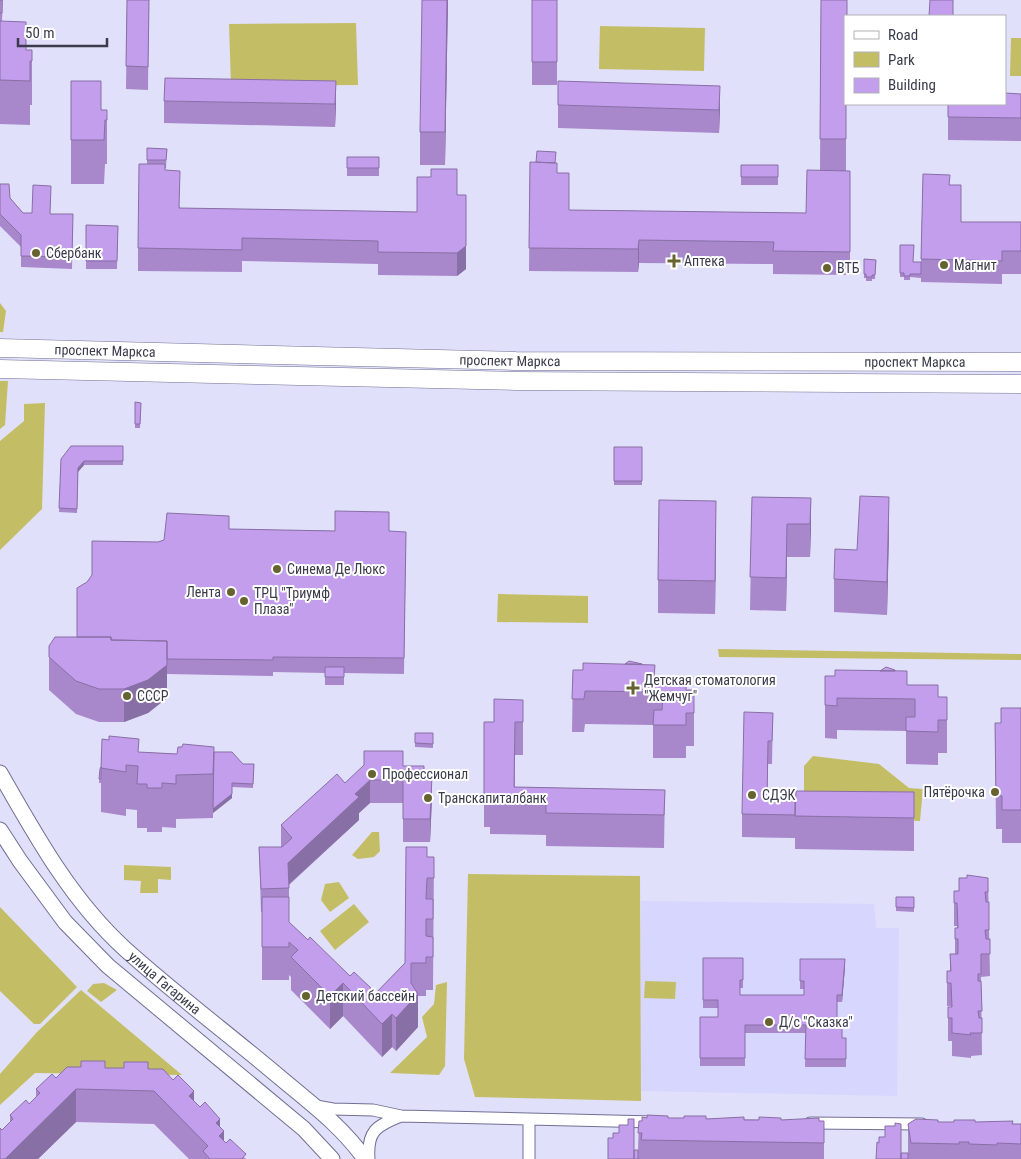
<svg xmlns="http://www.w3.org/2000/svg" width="1021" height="1159" viewBox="0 0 1021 1159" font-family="'Roboto Condensed',sans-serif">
<rect width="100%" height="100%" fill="#e0e0fa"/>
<path fill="#d7d6fe" d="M641,901L874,904L876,928H899L897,1096L640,1091Z"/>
<path fill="#c3be65" d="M356,23L358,85L231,86L229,24Z
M600,26L705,28L704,71L599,69Z
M1011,38H1021V76H1010Z
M0,303L6,311L3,332H0Z
M0,381H8L5,425L0,429Z
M45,403L42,509L0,550V441L24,421V404Z
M498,594L588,596V623L497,622Z
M718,649L1021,654V660L719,657Z
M813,756L879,764L909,788L923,789L920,821L794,816L804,802V766Z
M372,832H379L380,851L374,857L358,859L352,855Z
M124,865L171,867V880L158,879V893H140L141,881L124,880Z
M468,874L640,876L641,1101L475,1097L464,1059Z
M339,882L349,898L330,912L321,900L325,884Z
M354,904L369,922L335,950L320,931Z
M0,907L77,987L40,1024H34L0,991Z
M645,981L676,982L675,999L644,998Z
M447,982L445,1066L439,1075L390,1073L427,1037L422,1017L434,1004L436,985Z
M104,983L117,990L101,1002L87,991L93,984Z
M81,990L182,1075L35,1073L0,1105V1074L37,1032Z"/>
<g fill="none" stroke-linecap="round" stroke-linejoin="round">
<g stroke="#706f94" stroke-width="13">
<path id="street" d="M316,1106L333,1109L373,1110L401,1116L654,1122
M529,1120V1159
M810,1123L922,1124
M369,1159C367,1131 376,1126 401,1116"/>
</g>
<g stroke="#706f94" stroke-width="17">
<g id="secondary">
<path id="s1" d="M0,773C36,836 71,900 125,949C174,993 227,1033 277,1075C309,1102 341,1125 365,1159"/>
<path d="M0,830L20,861L65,922L108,966L304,1129L332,1159"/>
</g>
</g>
<g stroke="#706f94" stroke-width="19">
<g id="primary">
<path id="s2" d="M0,348L516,361L1021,362"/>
<path d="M0,369L516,381L1021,384"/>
</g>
</g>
<use href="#street" stroke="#fff" stroke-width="11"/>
<use href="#secondary" stroke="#fff" stroke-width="15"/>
<use href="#primary" stroke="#fff" stroke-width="18"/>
</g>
<path fill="#a888cb" d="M0,0H3L2,21L26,50H32V105H30V125L0,124Z
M127,0H149L148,90L126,89Z
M448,0L445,165H420V132Z
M532,0H557V85H532Z
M821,0L846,104V171H850V275L773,274V264L639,263L638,272L529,271L530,162L557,173L569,210L806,213L820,171Z
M71,81L101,110H107V164H105L104,184H71Z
M1021,94V141L948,140V104Z
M164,101L336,104L335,127L164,123Z
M558,105L720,109L719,133L558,128Z
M147,148L167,149L166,168H165V170L180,208L417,212L457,195L466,218V269L457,276L378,275V264L242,261V272L138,271V248L147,164Z
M347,157H379V176H347Z
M741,165H778V185H741Z
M923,174L950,185L961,222H1021V274H1002V284L921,282V278L910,277V280H904V277H900V245L913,262H921Z
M0,184L10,198L23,213L51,214L73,226L72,269L21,267V247L0,226Z
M86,225L118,226L117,269H86Z
M864,259L876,260L875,279H872V281H866V278H864Z
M141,403L140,428H135V424Z
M123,446V465H84L78,472L77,513L59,512L61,459Z
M614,447H642V485H614Z
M752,497L811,498L810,557H787L786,611L750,610Z
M229,529L406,532L404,674L344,673V685H325V673L273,672V676L167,674V698L148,713L124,722H99L76,714L49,690V646L77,637L158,542Z
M889,530L887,615L834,612V579L857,550Z
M716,534L715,614L658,613V580Z
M573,670L655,678L686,690H694V746H686V758H653V725L585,724L584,732H572Z
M825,676L907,685L938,697H947V753H938V765L906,764V731L837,730V739L825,738Z
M523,700V755H515V787L665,790L664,848L546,846V835L490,834V827H484V794L494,722Z
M1021,708V843H1002V829H996L995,723H1001Z
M773,713L772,764H768L767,800L795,801L914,792V851L795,849V838L742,837V814Z
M415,733H433V748L415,747Z
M139,752L177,754L214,752L243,764H254L253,788L232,787V798L213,813V818L176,819V828L162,827V832H147V828H137V810L126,809V816L101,812V783H99L100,769Z
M403,766L424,776L432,798L430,842H403V803H370L359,813V820L289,885V922L308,940L372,997L405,963L427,857H434L433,990H426V996H418V1027L396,1051L392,1047L382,1057L343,1016L330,1029L291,990V977L289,975V980H262V912H261L259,847H281V825L345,783Z
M988,878L990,976L981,977L982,1055L971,1056V1058L952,1056V1041H948V1007H951V1006H947V971H950V954H955V928H957V926H954V891H959Z
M896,897H914V912L896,911Z
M703,958H743V988H740V995H804V989H800V959L845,967L842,1002H837V1023L842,1038H846V1067H805L806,1033H745V1066H700V1017H718V1008H703Z
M105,1068L148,1069L194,1101L220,1127L224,1141L246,1159H189L154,1124L76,1122L38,1159H0L2,1130L10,1122V1115L29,1104L36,1097V1089L56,1078Z
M668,1118L824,1121V1159H608L634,1150H638L639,1121Z
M938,1122L1021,1124V1159H908V1124Z"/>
<path fill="#886fa5" d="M447,0H448L445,165V132Z
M336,81V104L335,127V104Z
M720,86V109L719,133V110Z
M466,195V269L457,276V253Z
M639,240V263L638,272V249Z
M84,461V465L78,472L77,513L78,468Z
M889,497V530L887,615V582Z
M811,498V531L810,557V524Z
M716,501V534L715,614V581Z
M787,524V557L786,611V578Z
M167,665V698L148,713L124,722V689Z
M214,747V791L232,783V798L213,813V818V774Z
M432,776V798L430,842V819Z
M370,780V803L359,813V820L288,885V863L355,794Z
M845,959V967L842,1002V995Z
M343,983V1016L330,1029V996Z
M372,989V1013L368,993Z
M418,994V1027L396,1051V1018Z
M392,1014V1047L382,1057V1024Z
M76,1089V1122L38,1159H5Z
M194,1091V1124L189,1096Z
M220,1119V1134L224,1131V1159L216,1123Z"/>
<path fill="#c39eec" stroke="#886fa5" d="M0,0H2V13H0Z
M127,0H149L148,67L126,66Z
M422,0H447L445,132H420Z
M532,0H557V62H532Z
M821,0H847V16H845V104H846V139H820Z
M930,0H953V16H929Z
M0,21L26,22V50H32V61H30V81L0,80Z
M165,78L336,81L335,104L164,101Z
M71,81H101V110H107V120H105L104,140H71Z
M558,81L720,86L719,110L558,105Z
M1005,93L1021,94V118L948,117V104H1005Z
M147,148L167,149L166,160H147Z
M537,151L556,152L555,163L536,162Z
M347,157H379V168H347Z
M530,162L557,163V173H569V210L806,213L807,170L850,171V252L773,251L774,242L639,240L638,249L529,248Z
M139,164H165V170L180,171L179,208L365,211L417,212V177H431V169H457V195H466V246L457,253L378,252V241L242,238V250L138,248Z
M741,165H778V177H741Z
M923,174L950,175L949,185H961V222H1021V251H1002V261L921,259Z
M0,184H9L10,198L23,213H32L33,185L51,186L50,214H73L72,257L21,256V235L0,214Z
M86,225L118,226L117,261H86Z
M900,245H914L913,262H921V274H910V276H904V273H900Z
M864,259L876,260L875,275H872V277H866V274H864Z
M135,402L141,403L140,424H135Z
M71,446H123V461H84L78,468L77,509L59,508L61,459Z
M614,447H642V481H614Z
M860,496L889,497L887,582L834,579L835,549L857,550Z
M752,497L811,498L810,524H787L786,578L750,577Z
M659,500L716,501L715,581L658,580Z
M335,511L389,512V531L406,532L404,658L273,657V660L167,659V641L111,640V637H77V588L87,582L92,575V541L158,542L164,540L167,513L229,516V529L335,531Z
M55,637H111V640L167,641V665L148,680L124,689H99L76,681L49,657V646Z
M629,661L642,664H625Z
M583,663L655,665L654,678L686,679V690H694V713H686V725H653L654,710H662L663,692L585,691L584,699H572L573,670H583Z
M325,667H344V677H325Z
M886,667L895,670V671H880Z
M835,670L907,671V685H938V697H947V720H938V732L906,731V717H915V699L837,698V706L825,705V676H835Z
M494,699L523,700V722H515L514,787L665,790L664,815L546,813V802L490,801V794H484V722H494Z
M1001,708H1021V810H1002V796H996L995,723H1001Z
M744,712L773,713L772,741H768L767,800L795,801V815L742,814Z
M415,733H433V744L415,743Z
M109,736L139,739L138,752L177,754L178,747H182L183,744L214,747L213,774L176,775V784L162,783V788H147V784H137L138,766L126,765V772L101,768L102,739L109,740Z
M364,751H403V766H424V776H432L430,819H403V780H370L355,794L359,797L288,863L289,888L261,889L259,847H282L292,838L281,825L337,774L345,783L364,765Z
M214,752H232L243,764H254L253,784L232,783V794L213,809Z
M101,767V779H99L100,769Z
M796,791L914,792V818L795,816Z
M406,847H427V857H434V878H427L426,899H433V919H426V936L433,937V957H426V963H411V983L418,994L396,1018L392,1014L382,1024L343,983L330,996L291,957L298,950L289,942V947H262V897H289V922L308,940L310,937L350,976L354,972L372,989L368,993L372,997L405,963Z
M967,875L988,878V892H985L986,902H989V930H985L986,939H990V954H981V974H978V981H981L982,1011H978L979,1018H982V1033H970L971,1035L952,1033V1018H948V1007H952L951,983H947V971H951L950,954H958V939H955V928H958L957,903H954V891H959V878H967Z
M896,897H914V908L896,907Z
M703,958H743V980H740V995H804V981H800V959H845L842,995H837V1023H842V1038H846V1059H805L806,1025H745V1058H700V1017H718V1000H703Z
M81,1061H105V1068H124V1062H148V1069H163L173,1080L178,1075L194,1091L189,1096L200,1107L205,1102L220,1119L216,1123L224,1131L219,1136L226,1143L230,1139L246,1154L242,1159H210L203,1151L208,1146L154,1091L76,1089L5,1159H0V1128L2,1130L13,1119L10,1115L26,1100L29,1104L40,1093L36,1089L52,1074L56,1078L67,1067H81Z
M647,1115L668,1116V1118H684V1116H706V1119L744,1117V1120H759V1117L781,1118V1120L819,1118V1121H824V1143L641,1140L642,1133H638L639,1121H642V1117L647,1118Z
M628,1119H634V1159H608V1138H613V1133H619V1125H628Z
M916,1119L938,1120V1122H954V1120H975V1122L1013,1121L1012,1124H1021V1144L997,1143V1145L969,1144V1142H959V1144L911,1143L908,1124Z
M895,1123L901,1124V1159H876L877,1142L879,1143V1137H885V1126H895Z
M634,1150H638V1159H634Z
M901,1153H908V1159H901Z"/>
<g fill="#666330" stroke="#fff" stroke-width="2">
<circle cx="36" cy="253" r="5"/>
<path d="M671.5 253.5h5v5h5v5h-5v5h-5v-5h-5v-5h5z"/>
<circle cx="944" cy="265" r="5"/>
<circle cx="827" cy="268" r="5"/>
<circle cx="277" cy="569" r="5"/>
<circle cx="231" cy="592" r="5"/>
<circle cx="244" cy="601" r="5"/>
<path d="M630.5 680.5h5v5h5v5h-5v5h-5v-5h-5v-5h5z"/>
<circle cx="127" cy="696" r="5"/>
<circle cx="372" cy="774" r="5"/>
<circle cx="995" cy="792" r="5"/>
<circle cx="752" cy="795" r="5"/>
<circle cx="428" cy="798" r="5"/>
<circle cx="306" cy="996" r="5"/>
<circle cx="769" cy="1022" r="5"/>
</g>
<g text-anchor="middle" stroke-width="4" stroke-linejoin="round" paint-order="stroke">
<g font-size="14" fill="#3b3b4c" stroke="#fff" text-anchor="start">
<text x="46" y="258">Сбербанк</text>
<text x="684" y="266">Аптека</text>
<text x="954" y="270">Магнит</text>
<text x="837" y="273">ВТБ</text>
<text x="287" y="574">Синема Де Люкс</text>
<text x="221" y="597" text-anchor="end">Лента</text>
<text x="254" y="598">ТРЦ "Триумф<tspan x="254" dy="16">Плаза"</tspan></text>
<text x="644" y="685">Детская стоматология<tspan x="644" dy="16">"Жемчуг"</tspan></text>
<text x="137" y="701">СССР</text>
<text x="382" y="779">Профессионал</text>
<text x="985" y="797" text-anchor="end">Пятёрочка</text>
<text x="762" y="800">СДЭК</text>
<text x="438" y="803">Транскапиталбанк</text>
<text x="316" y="1001">Детский бассейн</text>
<text x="779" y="1027">Д/с "Сказка"</text>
</g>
<g font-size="14" fill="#3b3b4c" stroke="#fff">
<text dy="5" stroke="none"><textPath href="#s2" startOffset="105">проспект Маркса</textPath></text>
<text dy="5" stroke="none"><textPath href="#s2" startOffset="510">проспект Маркса</textPath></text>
<text dy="5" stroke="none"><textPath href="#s2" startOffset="915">проспект Маркса</textPath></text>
<text dy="5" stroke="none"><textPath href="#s1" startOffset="269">улица Гагарина</textPath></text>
</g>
</g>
<rect x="844" y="15" width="162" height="90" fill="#ffffff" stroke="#b1b1b7"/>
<rect x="854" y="31" width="25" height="8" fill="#ffffff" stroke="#b1b1b7"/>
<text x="888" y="40" font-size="15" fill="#3b3b4c">Road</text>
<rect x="854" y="52" width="25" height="15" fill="#c3be65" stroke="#b1b1b7"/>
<text x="888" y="65" font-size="15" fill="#3b3b4c">Park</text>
<rect x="854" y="78" width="25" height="15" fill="#c39eec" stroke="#b1b1b7"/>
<text x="888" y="90" font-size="15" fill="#3b3b4c">Building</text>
<path d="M18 38v8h89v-8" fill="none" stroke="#3b3b4c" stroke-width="2.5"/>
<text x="25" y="38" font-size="15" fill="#3b3b4c" stroke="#ffffff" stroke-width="4" paint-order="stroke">50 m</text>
</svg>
